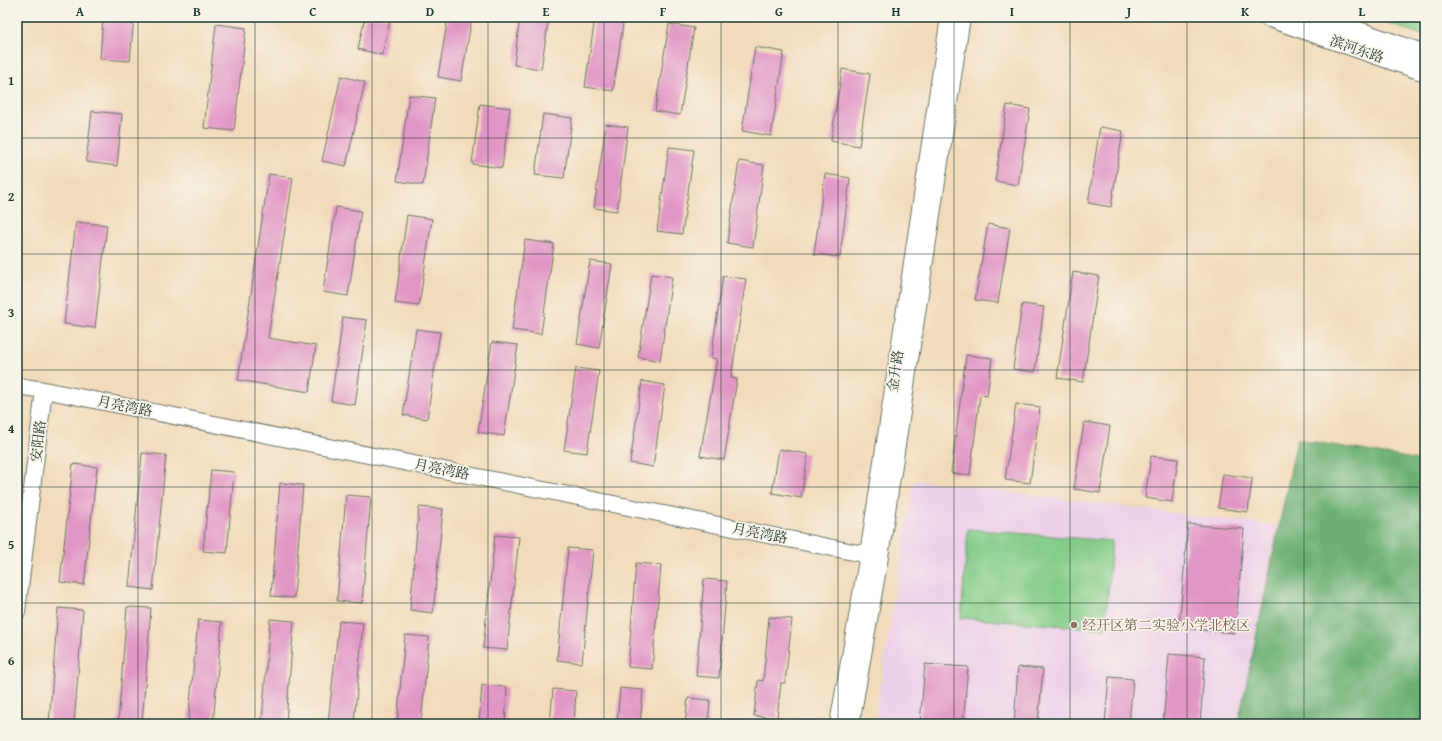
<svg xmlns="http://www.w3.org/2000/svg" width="1442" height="741" viewBox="0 0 1442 741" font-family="'Gentium Book Plus','Noto Serif SC',serif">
<rect width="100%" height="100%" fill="#f7f3e8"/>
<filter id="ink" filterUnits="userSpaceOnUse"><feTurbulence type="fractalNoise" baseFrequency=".025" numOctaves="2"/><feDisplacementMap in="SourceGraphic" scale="8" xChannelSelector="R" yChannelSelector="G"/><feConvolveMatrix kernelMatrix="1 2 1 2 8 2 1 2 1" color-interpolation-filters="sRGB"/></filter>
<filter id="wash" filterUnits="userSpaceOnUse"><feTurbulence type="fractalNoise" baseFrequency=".012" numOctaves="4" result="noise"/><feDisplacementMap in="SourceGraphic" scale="16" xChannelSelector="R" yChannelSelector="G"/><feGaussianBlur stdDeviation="0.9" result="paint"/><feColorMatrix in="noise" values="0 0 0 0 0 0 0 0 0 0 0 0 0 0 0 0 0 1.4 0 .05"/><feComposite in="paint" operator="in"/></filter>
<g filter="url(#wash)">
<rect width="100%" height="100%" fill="#f2dbbb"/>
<path fill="#edd0e9" d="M914,480L1278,526L1238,724H874Z"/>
<path fill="#85cd89" stroke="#52855e" d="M1370,17H1425V36Z
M968,529L1112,541L1105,629L961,618Z"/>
<path fill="#6cb075" stroke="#467654" d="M1297,439L1425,461V724H1238Z"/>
<g id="blocks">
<path fill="#e196c5" d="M103,17H134L130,61L100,59Z
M365,17H391L382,55L358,49Z
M448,17H472L461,81L438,77Z
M520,17H549L541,69L514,65Z
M595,17H624L613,91L585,87Z
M216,24L246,28L234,131L204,128Z
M669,24L694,28L680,115L655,111Z
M755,47L784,52L771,136L742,131Z
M842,69L870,74L859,146L831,141Z
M341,76L365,82L346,166L322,161Z
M409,95L435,98L423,185L397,181Z
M480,104L510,108L502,168L472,164Z
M1007,105L1030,109L1018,185L995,181Z
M92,111L122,114L117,166L86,162Z
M543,114L572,118L564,178L535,175Z
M606,124L628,127L617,211L594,208Z
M1100,127L1123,131L1111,207L1088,203Z
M669,147L694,150L682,234L657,231Z
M739,161L764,165L753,247L727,243Z
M269,174L293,178L268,338L316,346L309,392L238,380Z
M825,174L850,178L840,257L814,254Z
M336,207L361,211L348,296L323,292Z
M407,215L432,219L419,306L395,303Z
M76,222L107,225L95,328L64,324Z
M988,224L1010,228L998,303L975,300Z
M525,240L554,244L541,334L512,330Z
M590,261L612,264L599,348L577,344Z
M1073,272L1099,276L1083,382L1057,378Z
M651,274L672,277L660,361L638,357Z
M723,276L746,279L731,378L737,379L724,460L700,456L717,359L711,358Z
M1022,304L1044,307L1035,372L1013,369Z
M343,317L367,320L355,405L331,401Z
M416,329L440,332L427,419L403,415Z
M492,342L518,345L504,436L478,432Z
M966,355L992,358L987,396L980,395L970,475L951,473Z
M576,368L599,371L587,453L564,450Z
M642,381L665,385L653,467L630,463Z
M1016,404L1040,407L1030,483L1005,480Z
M1084,422L1110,426L1100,493L1074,489Z
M779,449L808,454L801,498L772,493Z
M142,453L166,455L153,590L129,587Z
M1151,456L1178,459L1172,502L1145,498Z
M73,464L97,467L84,585L60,582Z
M211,470L234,472L227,553L203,551Z
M1223,474L1252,478L1248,512L1218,508Z
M280,483L303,485L294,598L271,596Z
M346,495L371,497L362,603L337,601Z
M419,507L443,509L433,613L410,610Z
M1188,524L1244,529L1235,633L1179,628Z
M495,535L519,537L507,650L483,648Z
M568,548L593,550L582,663L557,660Z
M636,563L661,565L652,669L628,667Z
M704,579L727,581L719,678L696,676Z
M127,607L151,608L142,724H118Z
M58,608L83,610L74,724H49Z
M769,617L792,619L785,683H781L777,718L754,716L758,680L763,681Z
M270,619L294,621L286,722L262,720Z
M198,620L222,622L213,724H188Z
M339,621L363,623L354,724H328Z
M405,635L429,637L421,724H397Z
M1169,654L1205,657L1200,724H1163Z
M925,664L968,667L963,724H920Z
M1018,667L1043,669L1038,724H1014Z
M1109,677L1133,679L1129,724H1105Z
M482,685L507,687L505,724H479Z
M620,688L643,690L640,724H617Z
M553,689L576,691L574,724H550Z
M688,698L710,700L708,724H685Z"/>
</g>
</g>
<g filter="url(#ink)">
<use href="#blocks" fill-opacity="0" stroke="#697463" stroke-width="1"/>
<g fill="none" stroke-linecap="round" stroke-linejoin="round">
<g stroke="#697463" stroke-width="18">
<path id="secondary" d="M17,386L44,390L868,555
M17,612L44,390
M838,724L868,555L949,17
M851,724L880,557L962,17"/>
</g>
<g stroke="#697463" stroke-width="20">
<path id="primary" d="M1267,17L1425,72
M1318,17L1425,54"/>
</g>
<use href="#secondary" stroke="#fff" stroke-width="16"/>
<use href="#primary" stroke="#fff" stroke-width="18"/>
</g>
</g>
<path fill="none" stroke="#1f3d34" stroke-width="1" stroke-opacity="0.55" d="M138,17V724M255,17V724M372,17V724M488,17V724M604,17V724M721,17V724M838,17V724M954,17V724M1070,17V724M1187,17V724M1304,17V724M17,138H1425M17,254H1425M17,370H1425M17,487H1425M17,603H1425"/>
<circle fill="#8d6e63" stroke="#f7f3e8" stroke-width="1.5" cx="1074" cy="625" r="4"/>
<g text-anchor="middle" stroke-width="3.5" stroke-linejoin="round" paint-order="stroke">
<g font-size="14" fill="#1f3d34" stroke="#f7f3e8">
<text transform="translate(1357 49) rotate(19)" y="5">滨河东路</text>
<text transform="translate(895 371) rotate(-81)" y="5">金升路</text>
<text transform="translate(125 406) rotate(11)" y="5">月亮湾路</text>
<text transform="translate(38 441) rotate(-83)" y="5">安阳路</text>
<text transform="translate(442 469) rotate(11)" y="5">月亮湾路</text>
<text transform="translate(760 533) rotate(11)" y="5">月亮湾路</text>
</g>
<g font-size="14" fill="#785e54" stroke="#f7f3e8" text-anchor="start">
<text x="1082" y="630">经开区第二实验小学北校区</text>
</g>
</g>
<rect width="1442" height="741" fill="none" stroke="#f7f3e8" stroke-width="44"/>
<rect x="22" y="22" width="1398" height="697" fill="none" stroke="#1f3d34" stroke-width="1.5"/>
<g font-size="13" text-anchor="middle" font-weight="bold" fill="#1f3d34">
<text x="80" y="16">A</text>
<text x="197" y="16">B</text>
<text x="313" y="16">C</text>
<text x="430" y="16">D</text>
<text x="546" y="16">E</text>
<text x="663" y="16">F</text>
<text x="779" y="16">G</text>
<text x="896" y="16">H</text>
<text x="1012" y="16">I</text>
<text x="1129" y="16">J</text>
<text x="1245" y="16">K</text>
<text x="1362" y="16">L</text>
<text x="11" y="85">1</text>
<text x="11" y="201">2</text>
<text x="11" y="317">3</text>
<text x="11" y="433">4</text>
<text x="11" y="549">5</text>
<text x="11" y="665">6</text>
</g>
</svg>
